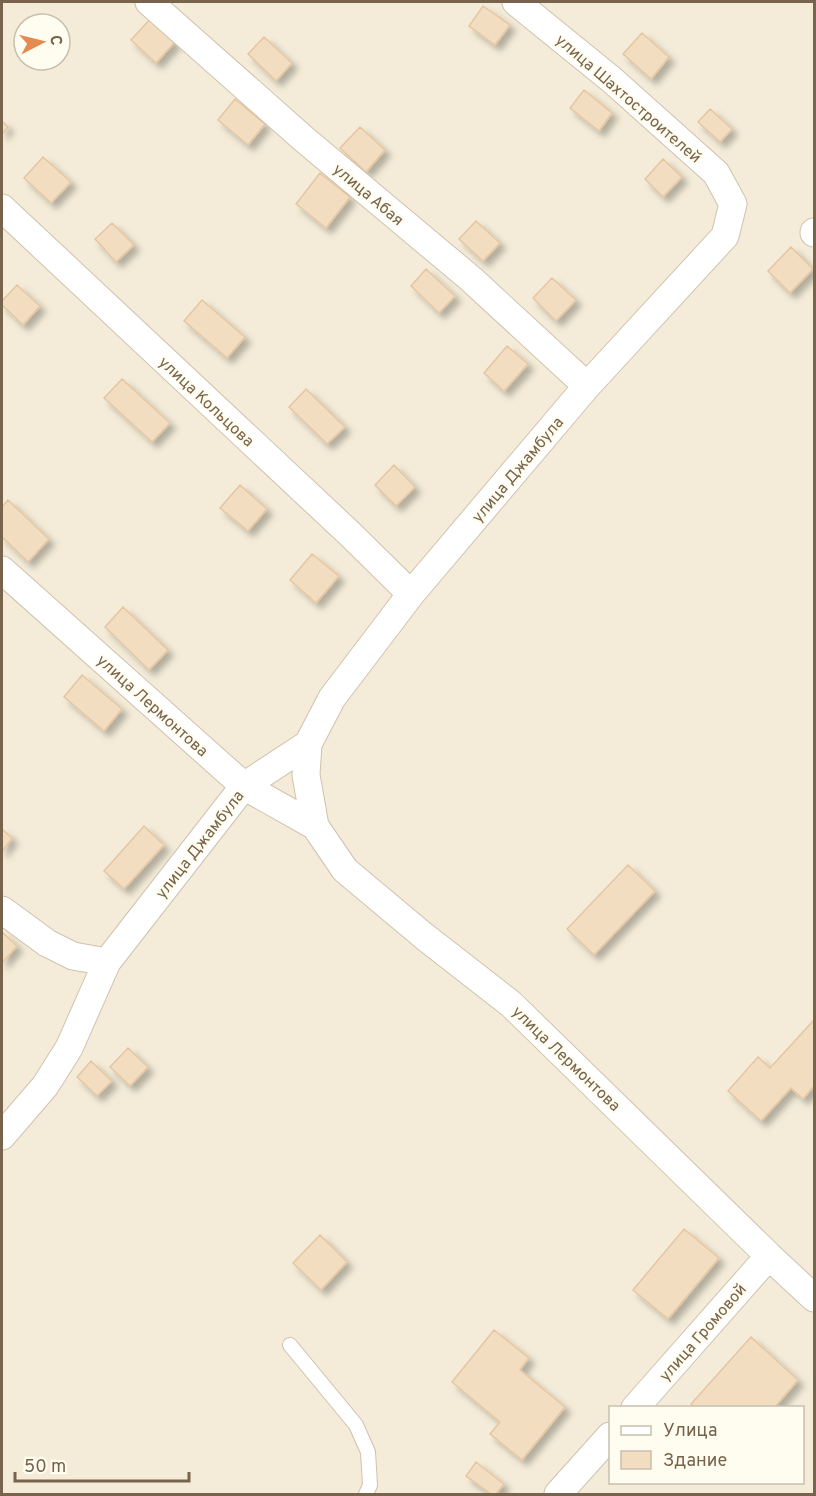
<svg xmlns="http://www.w3.org/2000/svg" width="816" height="1496" viewBox="0 0 816 1496" font-family="Overpass,sans-serif">
<defs>
<filter id="shadow"><feDropShadow dx="5.5" dy="5.5" stdDeviation="3" flood-color="#0004"/></filter>
</defs>
<rect width="100%" height="100%" fill="#fdf8ea"/>
<path fill="#f4ecd8" fill-rule="evenodd" d="M2,2H814V1494H2ZM24,24H60V60H24ZM610,1408H802V1482H610Z"/>
<path fill="#f2ddc1" stroke="#e5c6a1" stroke-width="1.5" filter="url(#shadow)" d="M483,6L510,25L495,45L469,26Z
M150,19L175,42L156,63L131,40Z
M642,33L669,57L651,79L623,54Z
M264,37L292,63L276,81L248,54Z
M584,90L612,113L599,131L570,108Z
M235,99L265,124L248,145L218,120Z
M710,109L732,129L720,142L698,122Z
M2,121L8,127L2,134Z
M360,127L385,150L366,172L340,148Z
M43,157L71,182L51,203L24,178Z
M663,159L682,177L663,197L645,179Z
M320,173L350,197L326,228L296,204Z
M476,221L500,243L483,261L459,239Z
M112,223L134,245L116,262L95,239Z
M791,247L813,269L790,293L768,271Z
M426,269L455,296L439,313L411,286Z
M552,278L576,300L556,321L533,298Z
M17,285L40,306L23,325L2,305V301Z
M202,300L245,337L227,358L184,321Z
M507,346L528,364L504,391L484,373Z
M122,379L170,423L152,442L104,398Z
M306,389L345,427L327,444L289,407Z
M394,465L415,487L396,506L375,485Z
M240,485L267,509L248,531L220,508Z
M8,500L49,539L28,562L2,537V507Z
M312,554L339,576L316,603L290,580Z
M123,607L168,650L149,670L105,627Z
M82,675L122,709L104,731L64,697Z
M144,826L164,845L124,889L104,871Z
M2,829L12,838L2,852Z
M628,865L655,891L594,955L567,929Z
M2,932L17,946L2,963Z
M814,1020V1086L803,1099L791,1088L761,1121L728,1091L758,1057L770,1068Z
M128,1048L148,1067L130,1086L110,1067Z
M91,1061L112,1081L97,1096L77,1077Z
M684,1229L719,1258L668,1319L633,1290Z
M320,1235L347,1262L321,1290L293,1263Z
M494,1330L529,1358L520,1370L565,1407L522,1460L490,1434L500,1422L452,1382Z
M751,1337L798,1380L774,1408H695L691,1404Z
M476,1462L504,1484L496,1494H491L466,1476Z"/>
<g fill="none" stroke-linecap="round" stroke-linejoin="round">
<g stroke="#cfc2ae" stroke-width="16">
<path id="lane" d="M290,1345L356,1425L368,1452L370,1485L366,1494"/>
</g>
<g stroke="#cfc2ae" stroke-width="29">
<path id="street" d="M149,2L305,140L471,279L587,386
M516,2L612,80L716,173L733,204L725,236L587,386L411,594L332,698L308,744L306,775L315,826L345,870L425,937L511,1004L769,1256L814,1298
M2,208L350,534L411,594
M814,233V232
M2,570L244,786L315,826
M2,910L47,943L73,956L107,962
M2,1136L45,1086L69,1048L107,962L244,786L308,744
M635,1408L769,1256
M558,1494L610,1436"/>
</g>
<use href="#lane" stroke="#fff" stroke-width="14"/>
<use href="#street" stroke="#fff" stroke-width="27"/>
</g>
<g text-anchor="middle" stroke-width="4.5" stroke-linejoin="round" paint-order="stroke">
<g font-size="16" fill="#78634c" stroke="#fffcf0">
<text transform="translate(629 98) rotate(41)" y="6">улица Шахтостроителей</text>
<text transform="translate(369 194) rotate(40)" y="6">улица Абая</text>
<text transform="translate(207 401) rotate(43)" y="6">улица Кольцова</text>
<text transform="translate(517 469) rotate(-50)" y="6">улица Джамбула</text>
<text transform="translate(153 705) rotate(42)" y="6">улица Лермонтова</text>
<text transform="translate(199 844) rotate(-52)" y="6">улица Джамбула</text>
<text transform="translate(567 1058) rotate(44)" y="6">улица Лермонтова</text>
<text transform="translate(702 1332) rotate(-49)" y="6">улица Громовой</text>
</g>
</g>
<rect width="816" height="1496" fill="none" stroke="#78634c" stroke-width="6"/>
<rect x="609" y="1406" width="195" height="78" fill="#fffcf0" stroke="#c9bfae" stroke-width="1.5"/>
<rect x="621" y="1426" width="30" height="9" fill="#ffffff" stroke="#c9bfae" stroke-width="1.5"/>
<text x="663" y="1436" font-size="18" fill="#78634c">Улица</text>
<rect x="621" y="1451" width="30" height="18" fill="#f2ddc1" stroke="#c9bfae" stroke-width="1.5"/>
<text x="663" y="1466" font-size="18" fill="#78634c">Здание</text>
<g transform="translate(42 42) rotate(83)"><circle r="28" fill="#fffcf0" stroke="#c9bfae" stroke-width="1.5"/>
<path d="M0-4.5L10 22L0 15L-10 22Z" fill="#e58a50"/>
<text y="-9" font-size="16" font-weight="bold" text-anchor="middle" fill="#78634c">С</text>
</g>
<path d="M15 1472v9h174v-9" fill="none" stroke="#78634c" stroke-width="3"/>
<text x="24" y="1472" font-size="18" fill="#78634c" stroke="#fffcf0" stroke-width="4.5" paint-order="stroke">50 m</text>
</svg>
